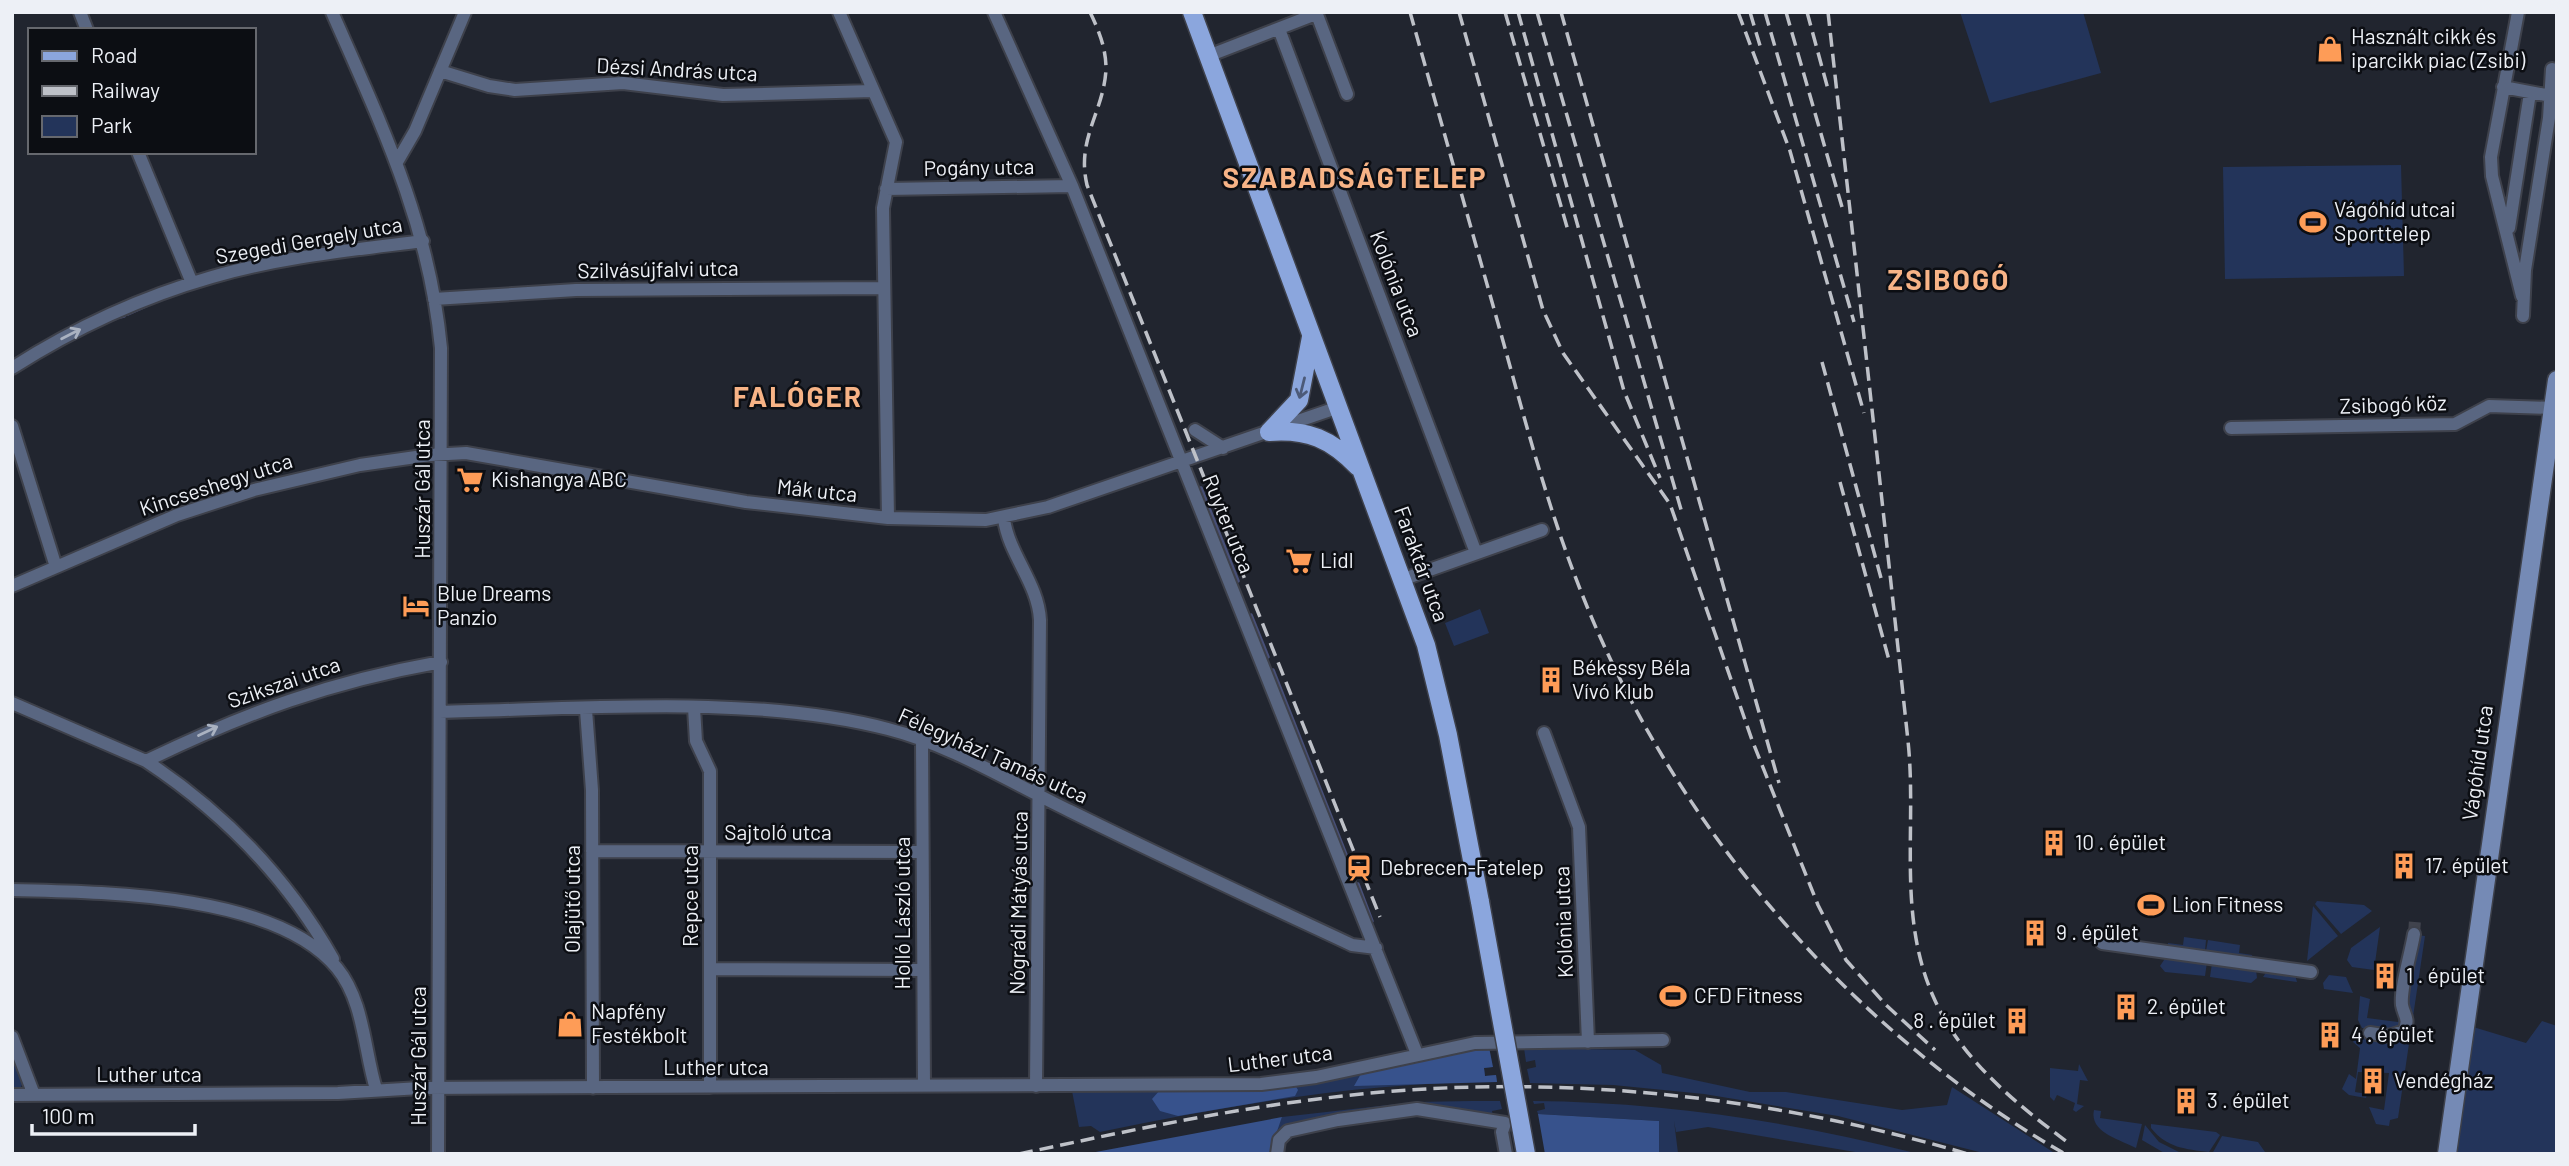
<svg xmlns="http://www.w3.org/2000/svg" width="2569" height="1166" viewBox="0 0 2569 1166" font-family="Barlow,sans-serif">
<rect width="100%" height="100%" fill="#21252f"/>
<path fill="#23345a" d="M1960,12H2083L2101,73L1990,103Z
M2401,165L2404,276L2225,279L2223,167Z
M1480,609L1489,633L1454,646L1445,623Z
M2317,901L2364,905L2372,911L2341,934L2315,904Z
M2313,906L2338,936L2307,961Z
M2380,927L2374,970L2352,967L2347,960L2351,948Z
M2416,935L2425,936L2398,1118L2390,1120L2389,1126L2376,1124L2369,1107L2384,1110L2389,1073L2358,1072L2355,1092L2367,1094L2366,1098L2349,1095L2342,1089L2349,1074L2356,1079L2360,1048L2353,1042L2356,1037L2398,1038Z
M2184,937L2206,940L2205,951L2168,946V943L2183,945Z
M2208,940L2240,945L2239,953L2252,955V958L2206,951Z
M2166,957L2207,962L2205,976L2165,972L2160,966Z
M2212,963L2256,970L2257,978L2251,983L2210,977Z
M2267,971L2295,975L2297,982L2263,977Z
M2329,975L2346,977L2353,993L2324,989L2323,983Z
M2360,996L2370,999L2367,1018L2398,1022L2400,1009L2405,1020L2395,1032L2362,1028L2358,1020Z
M2542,1021L2557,1026V1154H2454L2470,1026L2526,1043Z
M1524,1048L1635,1050L1661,1065L1662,1073L1750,1092H1786L1902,1110L1947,1105L1952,1087L2056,1154H1987L1838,1116L1704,1094L1613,1085L1530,1083L1527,1069L1536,1067L1535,1060L1526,1062Z
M1469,1049L1493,1067L1484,1068L1485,1076L1496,1075L1497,1082C1362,1082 1231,1105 1100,1132L1091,1126L1079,1127L1072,1091L1261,1089Z
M12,1050L23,1082L21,1087L12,1090Z
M2079,1064L2088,1081L2080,1080L2077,1104L2084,1106L2076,1112L2073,1110L2075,1103L2057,1095L2054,1101L2050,1097V1068L2078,1071Z
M1471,1101H1500L1502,1109L1492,1111L1493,1117L1416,1105L1282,1129L1274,1135L1282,1117L1415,1102Z
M1533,1101C1664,1102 1793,1122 1919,1154H1867L1708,1127L1676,1132L1674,1121L1678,1153L1659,1154V1121L1538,1114L1537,1111L1545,1109L1544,1103L1534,1104Z
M2094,1110L2101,1111L2100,1118L2142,1124L2136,1148C2119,1139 2089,1132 2094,1110Z
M2151,1124L2216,1132L2220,1135L2209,1152C2185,1149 2167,1148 2151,1128Z
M2145,1125L2159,1142L2183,1154H2166L2142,1140Z
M2222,1136L2258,1142L2265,1152L2212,1154Z"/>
<path fill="#37528c" d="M1489,1047L1493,1067L1484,1068L1485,1076L1496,1075L1497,1082L1354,1086L1362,1072L1469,1049Z
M1295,1085L1298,1090L1295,1096L1178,1116L1160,1111L1152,1099L1160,1090L1261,1089Z
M1538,1114L1659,1121V1154H1545Z
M1282,1117L1269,1154H1085Z"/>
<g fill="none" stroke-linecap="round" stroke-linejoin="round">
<path stroke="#485078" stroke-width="3.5" d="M128,314L146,306
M120,317L124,316
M1201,488L1238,581
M1251,615L1268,657
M1273,670L1354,875
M1358,884L1372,921"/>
<path stroke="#40434d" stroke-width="12" stroke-dasharray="12 6" stroke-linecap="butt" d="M2414,934L2415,920"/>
<g stroke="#3e414b" stroke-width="16">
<path id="street" d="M80,12L87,30
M332,12C382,126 429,223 441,348L438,1154
M839,12L896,142L883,208L888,518
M994,12L1072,186L1417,1054
M1316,12L1347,94
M2518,12L2491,157L2492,176L2522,296
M1279,29L1476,553
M1208,56L1316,14
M440,71L489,86L515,90L623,83L723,95L873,91
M2503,87L2551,96
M138,152L192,283
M397,162L415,131L465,12
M886,189L1072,186
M2509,228L2530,93
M434,299L576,290L883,288
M2523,316L2525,270L2549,118L2552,69
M12,368C73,329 142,297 212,277C280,257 353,250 423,241
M12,426L56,567
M2231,428L2455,424L2489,406L2553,408
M1195,430L1223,448
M1004,519C1009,555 1038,583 1040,620L1036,1086
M1404,579L1542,530
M12,586L177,515L254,490L360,465L430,455L466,453L746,502L888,518L986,520L1048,507L1339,407
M12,703L146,761C223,812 288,879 333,959
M694,708L696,741L710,771V1087
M586,710L592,790L593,1088
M440,712C580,709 753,694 888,729C951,745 1012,783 1070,811C1163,857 1258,901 1352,945L1376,948
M1544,733L1579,827L1588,1042
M922,741L924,1086
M146,761C248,712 329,682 441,662
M592,851L922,852
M12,890C101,892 276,893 337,968C364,1001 364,1050 376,1089
M2102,943L2311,972
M710,969L923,970
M2370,1033L2389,1036L2404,1031C2410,1019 2404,1016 2402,1005C2400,988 2411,953 2414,934
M12,1037L34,1095
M12,1095L338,1093L420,1088L1261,1084L1316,1077L1475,1043L1663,1040
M1277,1154L1279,1140L1288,1131L1338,1120L1417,1109L1505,1123L1502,1132L1506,1154"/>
</g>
<g stroke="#3e414b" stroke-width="21">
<path id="secondary" d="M2447,1154L2557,380"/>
</g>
<g stroke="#3e414b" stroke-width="21">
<path id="primary" d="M1192,12L1426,645L1448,735L1480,902
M1269,432L1299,400L1311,337
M1269,432C1308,429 1331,439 1358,467"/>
</g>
<use href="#street" stroke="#596681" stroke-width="12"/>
<use href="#secondary" stroke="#758ab5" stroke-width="18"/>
<use href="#primary" stroke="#8ba6dd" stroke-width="18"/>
<path stroke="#bec1c8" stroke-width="3.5" stroke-dasharray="14 7" stroke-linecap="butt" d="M1090,12C1099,31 1106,48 1106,69C1104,112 1076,138 1087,185L1380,917
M1410,12C1441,122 1472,231 1503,341C1526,424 1548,508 1580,589C1671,822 1847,1029 2065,1154
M1459,12L1543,310L1563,353L1670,504L1752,740L1818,905L1846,960L1886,1005L1935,1050
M1505,12L1569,234
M1518,12L1624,391L1660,478
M1537,12L1682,513
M1561,12L1779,783
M1738,12L1790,151L1864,413
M1750,12L1761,49
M1765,12L1854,322
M1786,12L1842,207
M1807,12L1829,93
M1828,12C1855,255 1882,498 1908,741C1917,826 1897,914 1933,996C1960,1059 2016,1104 2070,1144
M1822,362L1881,578
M1840,482L1889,660
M1019,1154C1127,1131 1234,1108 1343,1096C1551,1072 1767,1095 1968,1154"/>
<g stroke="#3e414b" stroke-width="21" stroke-linecap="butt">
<path id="primary-bridge" d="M1480,902L1526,1154"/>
</g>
<use href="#primary-bridge" stroke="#8ba6dd" stroke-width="18"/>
</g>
<defs><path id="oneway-shaft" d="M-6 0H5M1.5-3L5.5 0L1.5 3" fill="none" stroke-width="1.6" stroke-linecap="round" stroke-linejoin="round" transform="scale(1.75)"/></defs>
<g stroke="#aab2c1">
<use href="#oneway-shaft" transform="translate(71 334) rotate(-27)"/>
<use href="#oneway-shaft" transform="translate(208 731) rotate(-25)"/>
</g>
<use stroke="#4c5a78" href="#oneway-shaft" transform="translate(1302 388) rotate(104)"/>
<defs>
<g id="shop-bare" transform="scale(2.1)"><path d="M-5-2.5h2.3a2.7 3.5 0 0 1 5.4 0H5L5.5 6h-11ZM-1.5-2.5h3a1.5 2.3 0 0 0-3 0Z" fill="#fe9c57" stroke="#0c0e13" stroke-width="2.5" paint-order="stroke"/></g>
<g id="stadium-bare" transform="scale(2.1)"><path d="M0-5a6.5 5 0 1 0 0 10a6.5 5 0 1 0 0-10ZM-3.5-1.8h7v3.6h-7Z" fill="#fe9c57" stroke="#0c0e13" stroke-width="2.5" paint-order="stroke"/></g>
<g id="supermarket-bare" transform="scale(2.1)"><path d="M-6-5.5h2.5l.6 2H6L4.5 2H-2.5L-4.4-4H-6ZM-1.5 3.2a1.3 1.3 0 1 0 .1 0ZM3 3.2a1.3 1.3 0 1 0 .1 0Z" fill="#fe9c57" stroke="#0c0e13" stroke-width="2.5" paint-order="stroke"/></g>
<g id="hotel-bare" transform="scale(2.1)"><path d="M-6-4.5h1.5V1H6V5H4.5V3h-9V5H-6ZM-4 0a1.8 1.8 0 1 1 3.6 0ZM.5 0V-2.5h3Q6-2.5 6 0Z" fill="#fe9c57" stroke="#0c0e13" stroke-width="2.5" paint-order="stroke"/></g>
<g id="building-bare" transform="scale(2.1)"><path d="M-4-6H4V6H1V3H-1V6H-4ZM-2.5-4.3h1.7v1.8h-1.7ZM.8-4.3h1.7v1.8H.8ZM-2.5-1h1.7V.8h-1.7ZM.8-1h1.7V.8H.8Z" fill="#fe9c57" stroke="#0c0e13" stroke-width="2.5" paint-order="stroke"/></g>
<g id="station-bare" transform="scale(2.1)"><path d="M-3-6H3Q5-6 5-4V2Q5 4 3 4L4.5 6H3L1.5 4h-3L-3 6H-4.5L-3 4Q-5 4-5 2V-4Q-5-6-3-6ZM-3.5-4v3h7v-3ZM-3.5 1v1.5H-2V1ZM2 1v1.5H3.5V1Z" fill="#fe9c57" stroke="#0c0e13" stroke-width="2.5" paint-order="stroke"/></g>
</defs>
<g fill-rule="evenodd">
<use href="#shop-bare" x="2330" y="49"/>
<use href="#stadium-bare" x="2313" y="222"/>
<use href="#supermarket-bare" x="470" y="480"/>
<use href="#supermarket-bare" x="1299" y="561"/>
<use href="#hotel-bare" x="416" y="606"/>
<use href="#building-bare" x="1551" y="680"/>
<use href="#building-bare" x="2054" y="843"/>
<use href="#building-bare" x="2404" y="866"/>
<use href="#station-bare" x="1359" y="868"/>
<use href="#stadium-bare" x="2151" y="905"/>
<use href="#building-bare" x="2035" y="933"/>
<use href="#building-bare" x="2385" y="976"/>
<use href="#stadium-bare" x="1673" y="996"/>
<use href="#building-bare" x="2126" y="1007"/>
<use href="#building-bare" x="2017" y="1021"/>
<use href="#shop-bare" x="570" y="1024"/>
<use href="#building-bare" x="2330" y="1035"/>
<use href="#building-bare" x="2373" y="1081"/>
<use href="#building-bare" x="2186" y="1101"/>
</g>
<g text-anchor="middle" stroke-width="5" stroke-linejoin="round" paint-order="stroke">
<g font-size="21" fill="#edf0f6" stroke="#0c0e13" text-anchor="start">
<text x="2351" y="44">Használt cikk és<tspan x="2351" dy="24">iparcikk piac (Zsibi)</tspan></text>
<text x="2334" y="217">Vágóhíd utcai<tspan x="2334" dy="24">Sporttelep</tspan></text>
<text x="491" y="487">Kishangya ABC</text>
<text x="1320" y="568">Lidl</text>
<text x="437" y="601">Blue Dreams<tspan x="437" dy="24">Panzio</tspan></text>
<text x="1572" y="675">Békessy Béla<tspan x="1572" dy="24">Vívó Klub</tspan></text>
<text x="2075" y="850">10 . épület</text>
<text x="2425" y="873">17. épület</text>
<text x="1380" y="875">Debrecen-Fatelep</text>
<text x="2172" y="912">Lion Fitness</text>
<text x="2056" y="940">9 . épület</text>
<text x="2406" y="983">1 . épület</text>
<text x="1694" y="1003">CFD Fitness</text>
<text x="2147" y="1014">2. épület</text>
<text x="591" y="1019">Napfény<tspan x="591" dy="24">Festékbolt</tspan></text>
<text x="1996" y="1028" text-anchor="end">8 . épület</text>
<text x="2351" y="1042">4 . épület</text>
<text x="2394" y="1088">Vendégház</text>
<text x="2207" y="1108">3 . épület</text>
</g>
<g font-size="21" fill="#edf0f6" stroke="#0c0e13">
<text transform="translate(677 70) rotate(3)" y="7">Dézsi András utca</text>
<text transform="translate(979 168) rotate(-1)" y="7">Pogány utca</text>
<text transform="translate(309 241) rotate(-10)" y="7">Szegedi Gergely utca</text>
<text transform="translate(658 270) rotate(-1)" y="7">Szilvásújfalvi utca</text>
<text transform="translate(1396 284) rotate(69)" y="7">Kolónia utca</text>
<text transform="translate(2393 405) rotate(-2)" y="7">Zsibogó köz</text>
<text transform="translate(216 485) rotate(-18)" y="7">Kincseshegy utca</text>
<text transform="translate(423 489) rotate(-90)" y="7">Huszár Gál utca</text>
<text transform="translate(817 491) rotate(6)" y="7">Mák utca</text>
<text transform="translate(1228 524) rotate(68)" y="7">Ruyter utca</text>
<text transform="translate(1421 564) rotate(70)" y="7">Faraktár utca</text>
<text transform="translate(284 683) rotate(-19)" y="7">Szikszai utca</text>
<text transform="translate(993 756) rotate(24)" y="7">Félegyházi Tamás utca</text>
<text transform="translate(2478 763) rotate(-82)" y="7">Vágóhíd utca</text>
<text x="778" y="840">Sajtoló utca</text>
<text transform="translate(691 896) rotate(-90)" y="7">Repce utca</text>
<text transform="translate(573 899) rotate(-90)" y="7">Olajütő utca</text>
<text transform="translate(1019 903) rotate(-89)" y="7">Nógrádi Mátyás utca</text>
<text transform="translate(903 913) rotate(-90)" y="7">Holló László utca</text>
<text transform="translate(1564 922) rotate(-92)" y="7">Kolónia utca</text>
<text transform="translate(419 1056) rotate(-90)" y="7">Huszár Gál utca</text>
<text transform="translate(1280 1059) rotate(-7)" y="7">Luther utca</text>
<text x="716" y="1075">Luther utca</text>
<text x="149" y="1082">Luther utca</text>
</g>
<g font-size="28" font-weight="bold" letter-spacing="2" fill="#f7b386" stroke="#0c0e13">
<text x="1355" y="188">SZABADSÁGTELEP</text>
<text x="1949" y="290">ZSIBOGÓ</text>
<text x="798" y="407">FALÓGER</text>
</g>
</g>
<rect width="2569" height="1166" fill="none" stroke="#edf0f6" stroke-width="28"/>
<rect x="28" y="28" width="228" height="126" fill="#0c0e13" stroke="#66686e" stroke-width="2"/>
<rect x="42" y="51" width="35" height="10" fill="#8ba6dd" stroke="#66686e" stroke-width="2"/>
<text x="91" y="63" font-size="21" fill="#edf0f6">Road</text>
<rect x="42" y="86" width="35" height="10" fill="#bec1c8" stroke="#66686e" stroke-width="2"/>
<text x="91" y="98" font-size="21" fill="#edf0f6">Railway</text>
<rect x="42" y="116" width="35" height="21" fill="#23345a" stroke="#66686e" stroke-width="2"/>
<text x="91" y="133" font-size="21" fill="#edf0f6">Park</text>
<path d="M32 1124v10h163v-10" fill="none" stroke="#edf0f6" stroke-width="3.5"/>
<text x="42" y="1124" font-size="21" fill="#edf0f6" stroke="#0c0e13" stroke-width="5" paint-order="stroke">100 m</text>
</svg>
